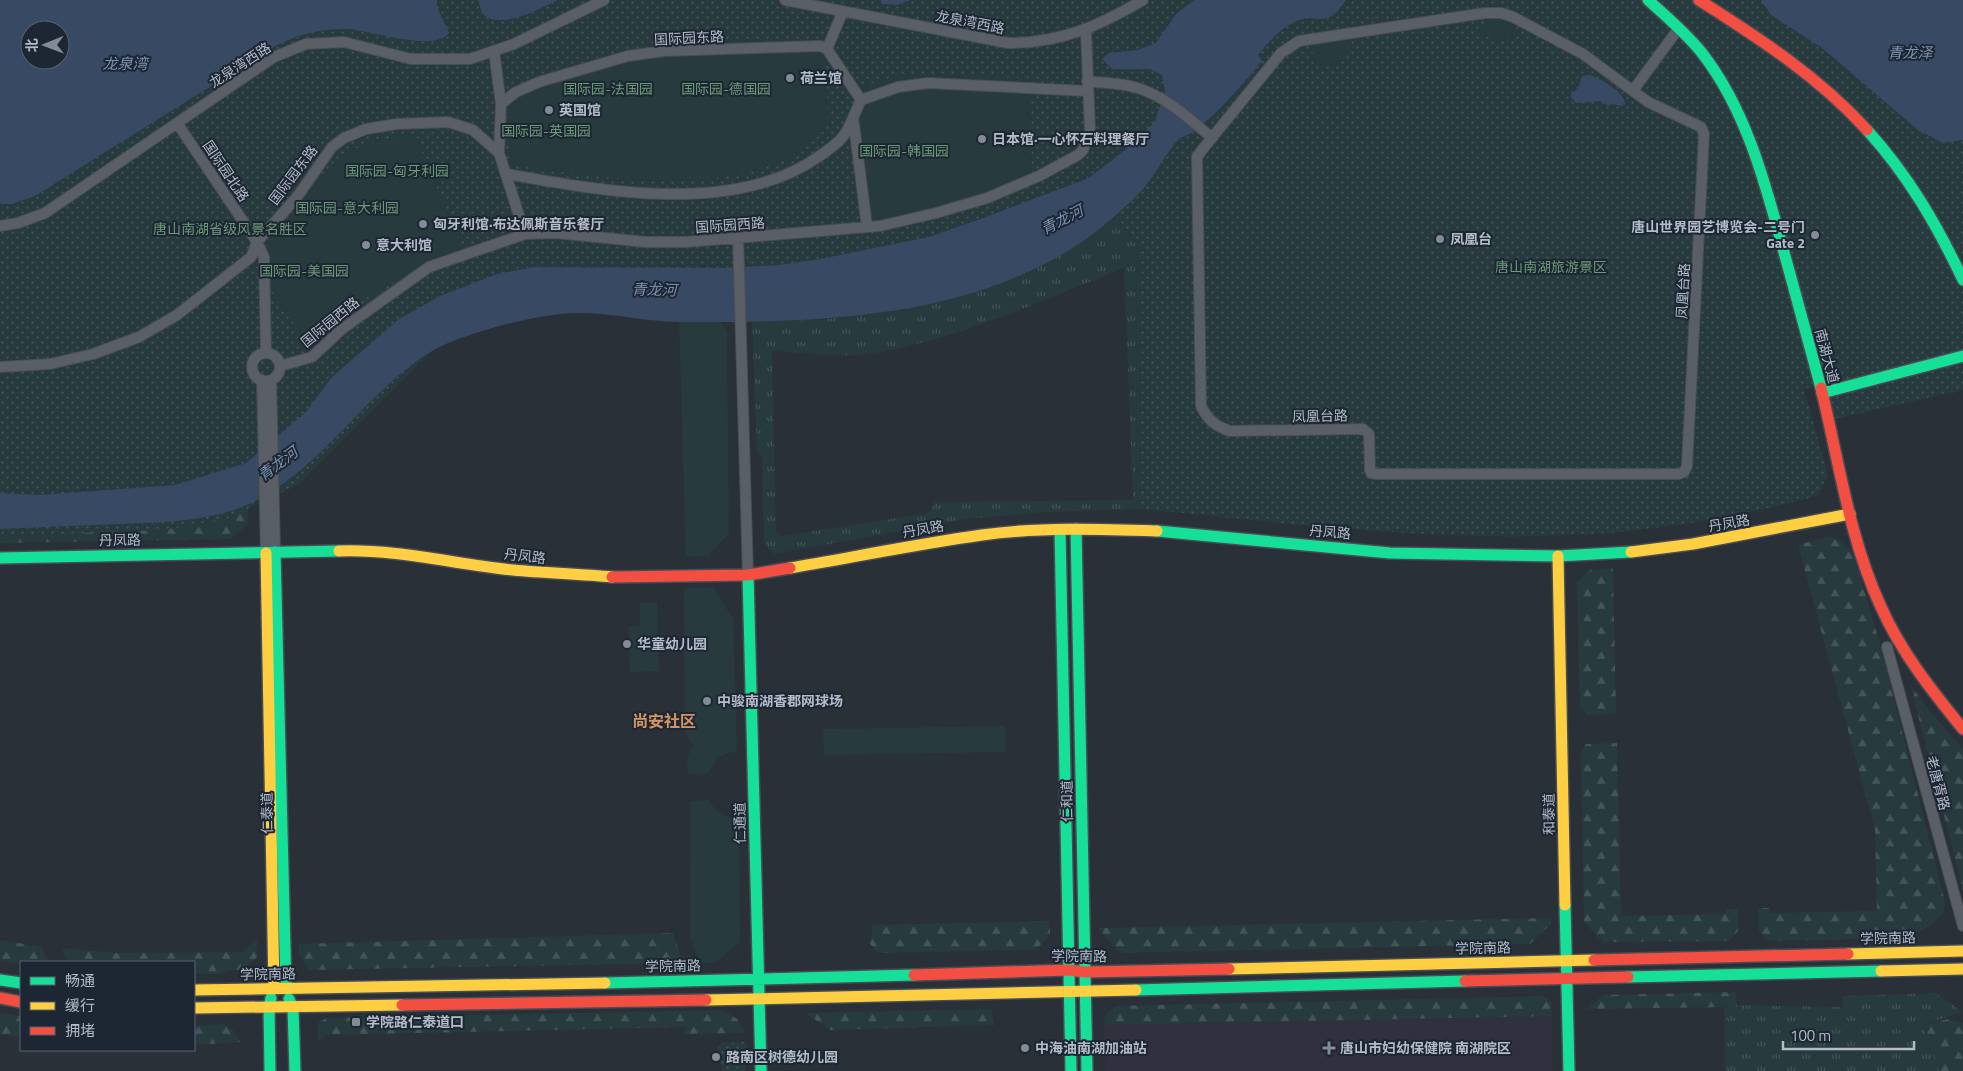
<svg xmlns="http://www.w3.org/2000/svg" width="1963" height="1071" viewBox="0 0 1963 1071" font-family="'Titillium Web','Noto Sans SC',sans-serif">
<defs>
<pattern id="grass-tufts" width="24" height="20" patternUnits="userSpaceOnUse" patternTransform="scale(1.25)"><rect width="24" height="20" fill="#273a3e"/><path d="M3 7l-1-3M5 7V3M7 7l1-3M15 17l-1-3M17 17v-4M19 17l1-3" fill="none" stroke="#445559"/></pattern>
<pattern id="forest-firs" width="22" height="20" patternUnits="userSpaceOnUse" patternTransform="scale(1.25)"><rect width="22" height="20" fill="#273a3e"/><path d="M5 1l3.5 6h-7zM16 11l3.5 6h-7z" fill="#445559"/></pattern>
<pattern id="park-dots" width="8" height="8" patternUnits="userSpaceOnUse" patternTransform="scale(1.25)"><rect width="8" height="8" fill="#273a3e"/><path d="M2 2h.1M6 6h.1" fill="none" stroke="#445559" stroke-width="1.8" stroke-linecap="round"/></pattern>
</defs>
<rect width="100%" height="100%" fill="#2a3038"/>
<path fill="#31303e" d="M1552,1016L1553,1071H1105L1104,1025Z"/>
<path fill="url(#grass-tufts)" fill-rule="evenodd" d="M1116,215L1140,249L1139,509L1048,512L966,519L775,554L764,544L762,456L757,450L752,322C884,321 1010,300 1116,215ZM1124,268L1133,500L935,502L929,513L782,536L776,531L772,351C800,352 841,358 868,354C957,340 1041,301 1124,268Z
M1935,993L1963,1012L1922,1025L1939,1071H1725L1724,1005L1843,1007L1842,996Z"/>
<path fill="url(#forest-firs)" d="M248,504V524L231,539L0,543V529Z
M1830,536L1847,546L1854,556L1880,644L1945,902L1944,912L1931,925L1905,938L1770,941L1759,932L1758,908H1769V913L1877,911L1875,830L1798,545Z
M1613,568L1616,714L1588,715L1580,708L1577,582L1590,570Z
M1910,684L1928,709L1963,749V889Z
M1617,743L1621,916L1726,914V909H1738V931L1729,941L1603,942L1584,922L1581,752L1586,744Z
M1551,918V924L1530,944L1120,953L1098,928Z
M1050,921V934L1036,950L878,953L870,944L873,925Z
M673,933L683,963L309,970L299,954V944Z
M0,940L42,947L48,962H21V964L0,961Z
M257,940V957L243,970H232L219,974H194V962H67L62,948L116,953L242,952Z
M1736,992L1737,1007L1587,1009L1603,995Z
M1543,996L1551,1002L1552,1016L1104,1025L1105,1015L1116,1006Z
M991,1009L995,1025L830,1030L806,1013Z
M722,1010L737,1019L745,1033L685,1034V1027L325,1035L318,1042V1023L326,1018Z
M0,1013L21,1016V1037L0,1034Z
M1948,1019L1963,1023V1071H1939L1922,1025Z
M224,1024L235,1032L240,1042L194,1045V1026Z"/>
<path fill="url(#park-dots)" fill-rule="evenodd" d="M0,0H1963V390L1834,419L1825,385L1804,389L1828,475L1818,496C1759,511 1700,523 1640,530C1473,548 1305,524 1139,509L1140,249L1116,215L571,302L446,337L299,484L229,518L165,530L0,536ZM30,30H60V60H30Z
M746,1042V1071H719L722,1070L718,1046L721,1045V1043Z"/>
<path fill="#273a3e" d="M1493,17L1504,18L1513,25L1514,37L1495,41L1478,31L1487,19Z
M1356,36L1338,63L1320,69L1309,45Z
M783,38L811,40L826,44L828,126C816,138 803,152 787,159C707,196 594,176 511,165L506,101L590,60L692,44Z
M910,75L1028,78L1032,174L936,212L862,222L858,117L864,86L892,77Z
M415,134L462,248C404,274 356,302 303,337L266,282V244L341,155L371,142Z
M721,320L727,332L729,534L708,556L686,557L679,322Z
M713,587L733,619L737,752C721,753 715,759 709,773L688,775L687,758L693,745L686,734L685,728L684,588Z
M640,603H657L659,671L630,672L629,626L640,625Z
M1005,726V752L824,755L823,729Z
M709,800C716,813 725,818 739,820L740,942L715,963H701L690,939L691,801Z"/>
<path fill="#384963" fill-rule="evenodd" d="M0,0H437V7L449,33C435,53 369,30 348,29C322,28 300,34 277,45L35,196L12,204H0ZM30,30H60V60H30Z
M478,0H558C542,8 504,28 487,17C481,14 480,6 478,0Z
M881,0H910L897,5L881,4Z
M1194,0H1346C1339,10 1332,20 1319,19C1314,19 1308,17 1303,19C1283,24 1271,40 1258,55L1262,61C1242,85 1221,110 1197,129C1191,135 1181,136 1176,142C1165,155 1158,170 1147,184C1139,195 1127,205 1116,215C1000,319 828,323 680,322C647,322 613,313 580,313C541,313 481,329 446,344C414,358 386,386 362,410C325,448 286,492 234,510C212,517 189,520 166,522L0,529V493L39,495L175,485L246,463L306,412L332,377L399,319L440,296L497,274L534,267L724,268L779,265L820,259L929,237L978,220L1089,178L1139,139L1155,121L1165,91L1162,75L1150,69H1112L1102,59L1109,53L1138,50L1156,43L1176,14Z
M1761,0H1963V140L1943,143L1918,130L1822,48L1771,15Z
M1589,75C1599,77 1626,93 1625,104L1622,106L1612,104L1608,106L1600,101L1576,103L1570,96L1578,88L1582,76Z"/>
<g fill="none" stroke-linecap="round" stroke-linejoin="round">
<g stroke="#484c53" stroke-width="12">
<path id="street" d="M785,0L1008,43C1061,43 1099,26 1143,0
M1485,13H1501L1513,17L1583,54L1648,102L1701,127L1704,134L1687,466L1684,472L1679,474H1376L1371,473L1370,470L1369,434L1363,429L1230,431C1215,426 1208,420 1201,406L1197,157L1202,150L1281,53L1299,41Z
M827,49L843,11
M494,51L501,104L499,153
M1087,81C1102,83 1119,83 1134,87C1163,94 1190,119 1212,138
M1634,89L1679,28
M501,104L516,92L539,82L628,56L664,51L820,46L827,49L861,100
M853,117L867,227
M177,123L257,242L264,257L266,353
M507,174C601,191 734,216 818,157C827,151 839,143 844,135C851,125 855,112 861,100L898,87L928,83L1087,91
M0,226L18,223L45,213L274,57L306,44L344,42L411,59H470L514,44L604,0
M738,237L748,575
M252 367a14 14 0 1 1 28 0a14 14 0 1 1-28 0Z
M280,366L312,357L342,329L429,267L525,234L556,233L646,242H685L772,235L880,226L936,213L987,198L1039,176L1078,155L1083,150L1090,132L1086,30
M0,367L50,364L93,354L139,337L177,315L251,257L257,242L297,197L332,147L344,138L366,129L397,124L448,122L473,130L499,153L525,234
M262,380L266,553
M271,380L275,552
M1887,647L1963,926"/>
</g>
<g stroke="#484c53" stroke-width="14">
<path id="fast" d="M1648,0C1667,17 1686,33 1702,53C1751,116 1769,199 1790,274C1800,312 1811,350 1821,388
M1867,130C1908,175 1937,225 1963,280
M1822,393L1963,356
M1076,529L1087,1071
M1060,530L1071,1071
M1157,531L1390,553L1558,556L1631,552
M275,552L286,989
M0,558L339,551
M748,575L761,1071
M1565,905L1569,1071
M1628,977L1881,971
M0,980L21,983
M605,983L914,975
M1136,990L1465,981
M289,999L293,1008L295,1071
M270,1071L269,1007L271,998"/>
</g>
<g stroke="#484c53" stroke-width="14">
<path id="slow" d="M339,551C398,549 454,564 513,570C545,573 579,574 612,577
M1631,552L1693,544L1850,514
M266,553L274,989
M1558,556L1565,905
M790,568C854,557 918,544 982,535C1039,527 1099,529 1157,531
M1848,954L1963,951
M1229,969L1594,960
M1881,971L1963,969
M194,990L605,983
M706,1000L1136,990
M194,1008L402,1005"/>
</g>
<g stroke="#484c53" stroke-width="14">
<path id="jam" d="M1699,0C1759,38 1819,77 1867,130
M1821,388C1839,461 1849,538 1881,607C1901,652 1932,691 1963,729
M612,577L748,575L790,568
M1594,960L1848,954
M914,975L1068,970L1086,972L1229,969
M1465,981L1628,977
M0,998L21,1002
M402,1005L706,1000"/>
</g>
<use href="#street" stroke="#5a5e66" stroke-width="10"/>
<use href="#fast" stroke="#16e098" stroke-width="11"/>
<use href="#slow" stroke="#ffcf43" stroke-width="11"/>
<use href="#jam" stroke="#f24e42" stroke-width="11"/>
</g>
<g fill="#848b96" stroke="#1d2633" stroke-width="2">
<circle cx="790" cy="78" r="5"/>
<circle cx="549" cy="110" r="5"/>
<circle cx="982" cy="139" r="5"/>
<circle cx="423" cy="224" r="5"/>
<circle cx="1815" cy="235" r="5"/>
<circle cx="1440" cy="239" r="5"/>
<circle cx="366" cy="245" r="5"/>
<circle cx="627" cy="644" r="5"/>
<circle cx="707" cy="701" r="5"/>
<rect x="351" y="1017" width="10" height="10" rx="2.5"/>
<circle cx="1025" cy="1048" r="5"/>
<path d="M1326.5 1040.5h5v5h5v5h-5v5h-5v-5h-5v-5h5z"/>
<circle cx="716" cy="1057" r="5"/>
</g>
<g text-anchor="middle" stroke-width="4" stroke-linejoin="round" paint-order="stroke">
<g font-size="14" fill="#b4bcc9" stroke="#1d2633">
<text transform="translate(970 22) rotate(11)" y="5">龙泉湾西路</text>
<text transform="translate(689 38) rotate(-3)" y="5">国际园东路</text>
<text transform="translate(240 65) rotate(-33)" y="5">龙泉湾西路</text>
<text transform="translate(226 171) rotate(56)" y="5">国际园北路</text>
<text transform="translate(293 175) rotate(-53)" y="5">国际园东路</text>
<text transform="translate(730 225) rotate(-4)" y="5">国际园西路</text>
<text transform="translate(1683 291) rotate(-87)" y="5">凤凰台路</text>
<text transform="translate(330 322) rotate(-39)" y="5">国际园西路</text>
<text transform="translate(1827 356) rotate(75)" y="5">南湖大道</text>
<text transform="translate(1320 416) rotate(-1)" y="5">凤凰台路</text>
<text transform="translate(1729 523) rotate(-10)" y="5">丹凤路</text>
<text transform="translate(923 529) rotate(-10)" y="5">丹凤路</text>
<text transform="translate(1330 532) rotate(5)" y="5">丹凤路</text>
<text transform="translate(120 540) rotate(-1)" y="5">丹凤路</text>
<text transform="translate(525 556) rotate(7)" y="5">丹凤路</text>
<text transform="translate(1938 783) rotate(75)" y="5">老唐胥路</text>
<text transform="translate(1067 801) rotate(-91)" y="5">仁和道</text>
<text transform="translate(267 813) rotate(-91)" y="5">仁泰道</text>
<text transform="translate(1549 814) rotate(-91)" y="5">和泰道</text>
<text transform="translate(740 823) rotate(-91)" y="5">仁通道</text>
<text transform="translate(1888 938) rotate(-1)" y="5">学院南路</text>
<text transform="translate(1483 948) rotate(-1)" y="5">学院南路</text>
<text transform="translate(1079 956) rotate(1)" y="5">学院南路</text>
<text transform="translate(673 966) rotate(-1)" y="5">学院南路</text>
<text transform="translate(268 974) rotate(-1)" y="5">学院南路</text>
</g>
<g font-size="14" font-weight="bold" fill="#b4bcc9" stroke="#1d2633" text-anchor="start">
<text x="800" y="83">荷兰馆</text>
<text x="559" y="115">英国馆</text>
<text x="992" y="144">日本馆·一心怀石料理餐厅</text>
<text x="433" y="229">匈牙利馆·布达佩斯音乐餐厅</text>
<text x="1805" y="232" text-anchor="end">唐山世界园艺博览会-二号门<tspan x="1805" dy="16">Gate 2</tspan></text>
<text x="1450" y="244">凤凰台</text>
<text x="376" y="250">意大利馆</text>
<text x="637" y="649">华童幼儿园</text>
<text x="717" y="706">中骏南湖香郡网球场</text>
<text x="366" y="1027">学院路仁泰道口</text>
<text x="1035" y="1053">中海油南湖加油站</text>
<text x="1340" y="1053">唐山市妇幼保健院 南湖院区</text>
<text x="726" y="1062">路南区树德幼儿园</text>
</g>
<g font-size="14" fill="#6b9a76" stroke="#1d2633">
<text x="608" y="94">国际园-法国园</text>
<text x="726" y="94">国际园-德国园</text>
<text x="546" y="136">国际园-英国园</text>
<text x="904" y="156">国际园-韩国园</text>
<text x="397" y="176">国际园-匈牙利园</text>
<text x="347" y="213">国际园-意大利园</text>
<text x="230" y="234">唐山南湖省级风景名胜区</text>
<text x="1551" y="272">唐山南湖旅游景区</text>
<text x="304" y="276">国际园-美国园</text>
</g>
<g font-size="15" font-style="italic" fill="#7c92b1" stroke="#1d2633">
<text x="1910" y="58">青龙泽</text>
<text x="125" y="69">龙泉湾</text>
<text transform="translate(1062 220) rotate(-27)" y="5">青龙河</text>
<text transform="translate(654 290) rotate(1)" y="5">青龙河</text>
<text transform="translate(278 464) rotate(-37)" y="5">青龙河</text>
</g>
<g font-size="16" font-weight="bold" fill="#d59563" stroke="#1d2633">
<text x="664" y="727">尚安社区</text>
</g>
</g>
<rect x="20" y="961" width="175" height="90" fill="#1d2633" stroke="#59626f"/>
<rect x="30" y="977" width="25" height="8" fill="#16e098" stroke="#59626f"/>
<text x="65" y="986" font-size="15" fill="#b4bcc9">畅通</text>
<rect x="30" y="1002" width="25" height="8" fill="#ffcf43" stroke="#59626f"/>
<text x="65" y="1011" font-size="15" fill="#b4bcc9">缓行</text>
<rect x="30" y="1027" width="25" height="8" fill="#f24e42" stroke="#59626f"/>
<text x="65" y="1036" font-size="15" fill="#b4bcc9">拥堵</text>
<g transform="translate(45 45) rotate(269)"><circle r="24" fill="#1d2633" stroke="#59626f"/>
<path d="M0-4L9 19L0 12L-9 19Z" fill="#848b96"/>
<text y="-8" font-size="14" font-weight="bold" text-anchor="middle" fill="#b4bcc9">北</text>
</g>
<path d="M1783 1041v8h131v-8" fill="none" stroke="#b4bcc9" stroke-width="2.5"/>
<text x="1790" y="1041" font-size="15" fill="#b4bcc9" stroke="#1d2633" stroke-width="4" paint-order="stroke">100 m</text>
</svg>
